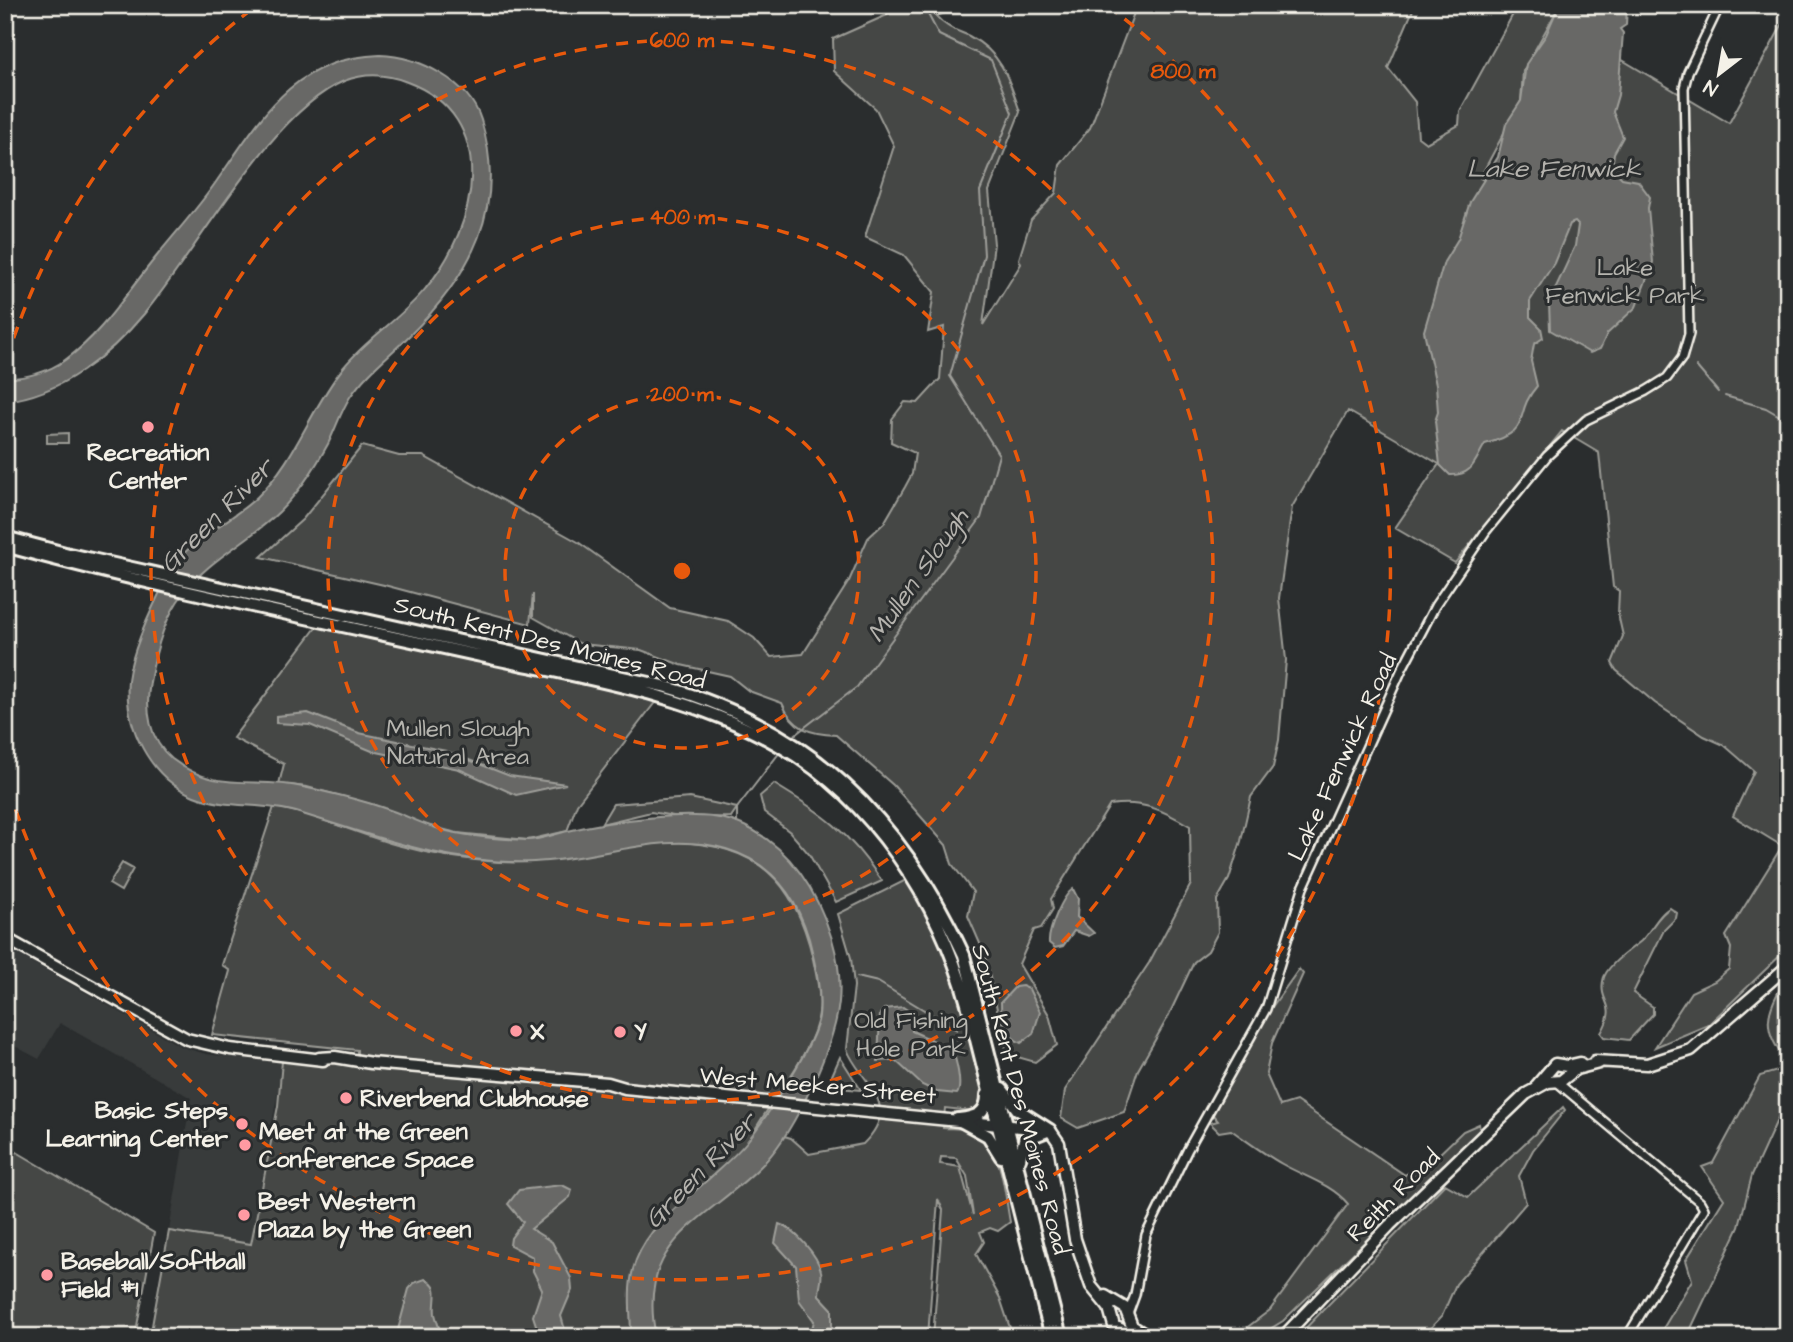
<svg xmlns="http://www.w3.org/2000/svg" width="1793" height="1342" viewBox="0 0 1793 1342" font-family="'Architects Daughter',sans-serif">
<rect width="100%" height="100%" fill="#2a2d2e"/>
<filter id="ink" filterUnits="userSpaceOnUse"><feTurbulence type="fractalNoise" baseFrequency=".0143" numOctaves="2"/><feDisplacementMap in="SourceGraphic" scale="14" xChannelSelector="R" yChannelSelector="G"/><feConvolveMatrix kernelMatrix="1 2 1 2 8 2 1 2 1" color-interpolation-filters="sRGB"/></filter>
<g filter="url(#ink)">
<path fill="#373a3a" d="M5,947L182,1047L206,1054L283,1063L250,1247L169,1231L191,1098L60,1023L39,1059L7,1042L5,1045Z"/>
<path fill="#444645" stroke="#9c9c96" stroke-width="2" fill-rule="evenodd" d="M887,5H969L936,16C945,27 956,30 969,36C1002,53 1009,79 1020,112L989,191L994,244L983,325L1021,264L1019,259L1031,220L1056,193L1060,165L1090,128L1137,5H1415L1388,68L1415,102L1418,137L1426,143L1459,125L1460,111L1518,5H1560L1523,71L1521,101L1480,178L1485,181L1575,32L1729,123L1788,14V374L1783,381L1788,386V948L1708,1025L1655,1047L1691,992L1715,981L1729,969L1731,948L1726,936L1782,846L1733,816L1754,771L1724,745L1704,736L1655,703L1616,670L1612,663L1623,636L1618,614L1619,591L1613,587L1599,453L1562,431L1455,563L1395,528L1439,464L1348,411L1292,507L1279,598L1286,660L1279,740L1273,767L1251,797L1241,841L1229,879L1217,900L1218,932L1208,951L1194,962L1167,1019L1138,1070L1124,1112L1078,1128L1061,1118L1065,1090L1149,963L1191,884L1190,826C1163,810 1142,800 1110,805L1051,899L1053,909L1041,928L1034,930L1019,964L1049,1015L1057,1045L1035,1062L1007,1054L985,955L968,916L973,892L952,864L946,845L893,785L836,735C810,734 793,729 782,703L749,691L730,676L681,665L641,650L581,644L533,617V594L530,624L384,585L261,557L303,519L362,446L399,456H423L578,542L670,608L728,621L754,638L771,657L803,654L849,581L868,538L884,523L905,487L912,474L915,453L891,442L892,419L905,402L918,403L940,379L944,327L928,332L934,292L904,255L865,237L894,146L876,109L834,71L833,39L887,15Z
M68,433V443H47V434Z
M321,621L660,696L577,804L567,831L528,840L457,833L422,824L374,805L307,787L279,784L284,764L233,738Z
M774,784C824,814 848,831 882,881L836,902L809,854L790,832L764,812L760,796Z
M690,798L737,808L731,817L685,818L651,812L601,824L613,804Z
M274,807C317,814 358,835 401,846C433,855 467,860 500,862C560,866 615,841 674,842C757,844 795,880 813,959C817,978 823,1003 817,1022C807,1060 776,1094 756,1128L791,1138L809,1154L863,1144C905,1104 858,1080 847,1049L854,986L851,958L838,914L912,877L952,956L987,1085L978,1105L972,1111L945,1108L943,1128C955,1129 970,1127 980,1135C1003,1151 1005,1197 1010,1222L998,1231L990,1228L980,1232L984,1242L976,1254L1000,1298L1013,1337H933L943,1210L938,1199L928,1337H150L169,1231L251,1244L278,1106L283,1050L357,1057V1050L212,1035L230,971L222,965ZM941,1157L956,1158L967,1176L973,1215L960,1167L940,1164Z
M122,863L133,869L121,891L109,884Z
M1670,908L1677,913L1676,918L1664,930L1633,993L1653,1007V1014L1629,1040L1604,1037L1601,1033C1619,1002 1599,1005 1603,981C1605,966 1630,950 1641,941C1651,931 1659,913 1670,908Z
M1299,969L1303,974L1272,1043L1266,1074L1280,1106L1296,1101L1405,1175L1434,1159L1463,1131L1479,1124L1480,1130L1283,1321L1257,1337H1243L1245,1329L1270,1310L1348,1204C1331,1184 1305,1177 1282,1164C1264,1154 1247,1141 1231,1130L1219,1132L1210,1123L1218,1121L1212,1114L1267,1014Z
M1788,973V1064C1759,1025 1766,1015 1788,973Z
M840,1057L861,1090L827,1087Z
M1788,1068V1096L1752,1175L1739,1227L1687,1337H1658L1692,1280L1686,1260L1724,1199L1702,1167L1713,1163L1760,1076Z
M1563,1107L1565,1110L1533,1150L1519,1176L1526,1203L1456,1284L1442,1316L1422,1337H1297L1445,1184L1468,1197Z
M5,1145L154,1233L135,1337H5Z"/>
<path fill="#676866" stroke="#9f9f9a" stroke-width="2" d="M1559,5H1627L1626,25L1620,29L1623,33L1618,95L1613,112L1623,137L1614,153L1612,168L1622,178L1638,181L1650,197L1648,208L1653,262L1636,307L1607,334L1600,349L1590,353L1550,330L1549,302L1575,246L1578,225L1575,222L1570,224L1554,263L1530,301V317L1541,328L1543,338L1534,344L1531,361L1537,386C1511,416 1536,430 1485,444C1475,460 1473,476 1450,475L1440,465L1435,421L1438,412L1436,385L1424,331L1444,262L1458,239L1470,202L1498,157L1506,124L1521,101L1526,64L1546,35Z
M380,55C418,56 469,81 481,120C508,207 471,275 409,336C389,356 366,373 350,397C341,411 336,428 328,444C315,468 298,493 279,512C248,542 209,559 183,594C164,618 155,653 150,682C145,710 149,740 172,759C217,794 254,776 303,787C327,792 361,800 384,808C404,814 423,825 443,830C469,837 500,839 527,840C541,840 554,834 568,831C608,821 697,808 735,822C788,842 816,888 832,939C838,959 841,981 839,1002C835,1045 795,1130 765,1162C709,1221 635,1237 656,1337H631C631,1311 626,1285 636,1260C651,1222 684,1202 713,1175C725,1164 739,1152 749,1139C768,1115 815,1044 819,1016C822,991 815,963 809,939C796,895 771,862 726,849C662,830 599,860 534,862C447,865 378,837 296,812C263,802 226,809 194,796C150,778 124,727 128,680C132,648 155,601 170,572C189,538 230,523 257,497C296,460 310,409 343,368C367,338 402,318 426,288C478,226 501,117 407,82C387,74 365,73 344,81C271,112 197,251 144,314C109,356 60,395 5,401V379C27,377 47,373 65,360C102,334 128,291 156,257C176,232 198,208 216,182C261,118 292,58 380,55Z
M308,713L359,733L446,751L510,776L566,784L516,795L459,769L372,751L310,725L276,723V716Z
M1073,889L1078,899L1077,917L1094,933L1089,936L1074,931L1063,946L1055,948L1049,943C1048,930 1063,895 1073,889Z
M1022,986L1029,989L1040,1012L1033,1034L1021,1043C1004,1035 1001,1021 1001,1002L1015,987Z
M903,1007L913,1014L912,1031L952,1049C956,1059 963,1086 957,1094L937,1092L922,1085L895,1060L878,1061L880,1014L884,1009Z
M562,1185L572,1190L570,1197L531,1229L552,1242L571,1278L572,1290L561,1316L567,1337H540L533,1316L542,1289L533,1271V1257L510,1245L511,1238L523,1222L508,1204L519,1190Z
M779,1224C794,1228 818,1256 821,1271C823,1279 819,1287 819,1295L832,1309V1337H810L814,1321L799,1300L796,1266L775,1243Z
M425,1279C442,1285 433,1300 435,1314C437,1322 440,1329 441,1337H396L409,1289L414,1283Z"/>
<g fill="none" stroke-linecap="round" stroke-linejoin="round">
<path stroke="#9f9f9a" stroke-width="2" d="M1696,366L1718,392
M1725,396L1766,408L1788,421
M792,737L857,687L981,518L999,455L950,376L984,255L980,191L1012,113L991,60L939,35L923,5
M737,823V808L780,752
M857,977L878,982L957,1030"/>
<g stroke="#f4f1e8" stroke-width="12">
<path id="minor" d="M1557,1082L1700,1202L1704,1209L1627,1337
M1128,1314L1135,1295L1146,1235L1188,1149L1266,1009L1303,888L1402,669L1435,606L1486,531L1547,456L1586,420L1646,391L1667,378L1682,358L1689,334L1684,88L1688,72L1720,5"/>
</g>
<g stroke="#f4f1e8" stroke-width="15">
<path id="major" d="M5,938L187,1039L230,1049L323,1060
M319,1058L335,1057L371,1063L608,1083L625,1088L1050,1130L1059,1143L1075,1239L1091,1286L1109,1308L1114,1326L1139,1337
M1595,1061L1647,1064L1691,1050L1788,966
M1537,1085L1555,1064L1567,1066L1580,1063
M1105,1296L1125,1308L1132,1326L1149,1337
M1283,1337L1390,1225L1526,1094L1548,1082L1561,1081L1576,1069L1599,1063"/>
</g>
<g stroke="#f4f1e8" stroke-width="16">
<path id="highway" d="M5,537L69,554L663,686C810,727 901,818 964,955L1061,1337
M5,546C162,589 322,621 481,656C582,678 687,693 778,745C872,798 939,901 967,1004L1051,1337
M1002,1089L1017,1109L1050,1130
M957,1119L988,1136L1001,1157
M959,1119C976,1117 987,1114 987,1095
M1020,1159L1024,1140L1050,1130"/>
</g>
<use href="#minor" stroke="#2a2d2e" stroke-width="7"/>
<use href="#major" stroke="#2a2d2e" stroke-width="10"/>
<use href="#highway" stroke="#2a2d2e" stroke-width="10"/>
</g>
</g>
<g fill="none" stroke="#e8590c" stroke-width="3.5" stroke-dasharray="12 9">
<circle cx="682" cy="571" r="177"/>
<circle cx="682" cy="571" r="354"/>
<circle cx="682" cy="571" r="531"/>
<path d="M7 358A708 708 0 0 1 256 6M1108 6A708 708 0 1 1 7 784"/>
</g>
<g fill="#ff9aa2" stroke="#2a2d2e" stroke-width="2.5">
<circle cx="148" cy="427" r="7"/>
<circle cx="516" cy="1031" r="7"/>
<circle cx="620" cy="1032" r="7"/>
<circle cx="346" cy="1098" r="7"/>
<circle cx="242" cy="1124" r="7"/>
<circle cx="245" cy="1145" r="7"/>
<circle cx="244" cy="1215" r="7"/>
<circle cx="47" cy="1275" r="7"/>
</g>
<g text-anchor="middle" stroke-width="6" stroke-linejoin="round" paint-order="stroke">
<g font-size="24" fill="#b6b5af" stroke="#2a2d2e">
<text x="1625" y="275">Lake<tspan x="1625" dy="28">Fenwick Park</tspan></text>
<text x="458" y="736">Mullen Slough<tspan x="458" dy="28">Natural Area</tspan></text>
<text x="911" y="1028">Old Fishing<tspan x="911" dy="28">Hole Park</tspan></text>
</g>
<g font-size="24" font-weight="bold" fill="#f4f1e8" stroke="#2a2d2e" text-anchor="start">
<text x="148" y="460" text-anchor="middle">Recreation<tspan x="148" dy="28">Center</tspan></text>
<text x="530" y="1039">X</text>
<text x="634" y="1040">Y</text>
<text x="360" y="1106">Riverbend Clubhouse</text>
<text x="228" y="1118" text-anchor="end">Basic Steps<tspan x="228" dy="28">Learning Center</tspan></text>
<text x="259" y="1139">Meet at the Green<tspan x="259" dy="28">Conference Space</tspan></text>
<text x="258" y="1209">Best Western<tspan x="258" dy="28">Plaza by the Green</tspan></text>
<text x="61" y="1269">Baseball/Softball<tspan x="61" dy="28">Field #1</tspan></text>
</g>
<g font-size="24" fill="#f4f1e8" stroke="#2a2d2e">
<text transform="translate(550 642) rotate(14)" y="8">South Kent Des Moines Road</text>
<text transform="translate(1342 757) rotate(-65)" y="8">Lake Fenwick Road</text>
<text transform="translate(818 1085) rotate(5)" y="8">West Meeker Street</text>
<text transform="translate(1021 1099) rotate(75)" y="8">South Kent Des Moines Road</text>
<text transform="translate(1393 1195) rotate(-45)" y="8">Reith Road</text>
</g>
<g font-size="26" font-style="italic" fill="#b5b3ae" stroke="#2a2d2e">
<text x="1554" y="177">Lake Fenwick</text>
<text transform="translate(216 515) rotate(-45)" y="9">Green River</text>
<text transform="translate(917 575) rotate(-55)" y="9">Mullen Slough</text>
<text transform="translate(700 1170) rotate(-46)" y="9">Green River</text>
</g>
</g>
<circle cx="682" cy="571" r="10" fill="#e8590c" stroke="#2a2d2e" stroke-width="3.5"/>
<g font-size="21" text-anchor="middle" font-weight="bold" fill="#e8590c" stroke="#2a2d2e" stroke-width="6" stroke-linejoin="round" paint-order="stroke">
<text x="682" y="47">600 m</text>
<text x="1183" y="78">800 m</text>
<text x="682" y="224">400 m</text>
<text x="682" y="401">200 m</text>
</g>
<rect width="1793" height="1342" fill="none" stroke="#2a2d2e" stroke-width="28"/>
<rect x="14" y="14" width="1765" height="1314" fill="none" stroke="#f4f1e8" stroke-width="2.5" filter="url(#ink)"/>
<g transform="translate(1719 74) rotate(211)" stroke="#2a2d2e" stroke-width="5" paint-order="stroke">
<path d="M0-5L12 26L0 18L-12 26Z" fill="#f4f1e8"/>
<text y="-10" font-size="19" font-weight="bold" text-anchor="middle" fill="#f4f1e8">N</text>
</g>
</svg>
